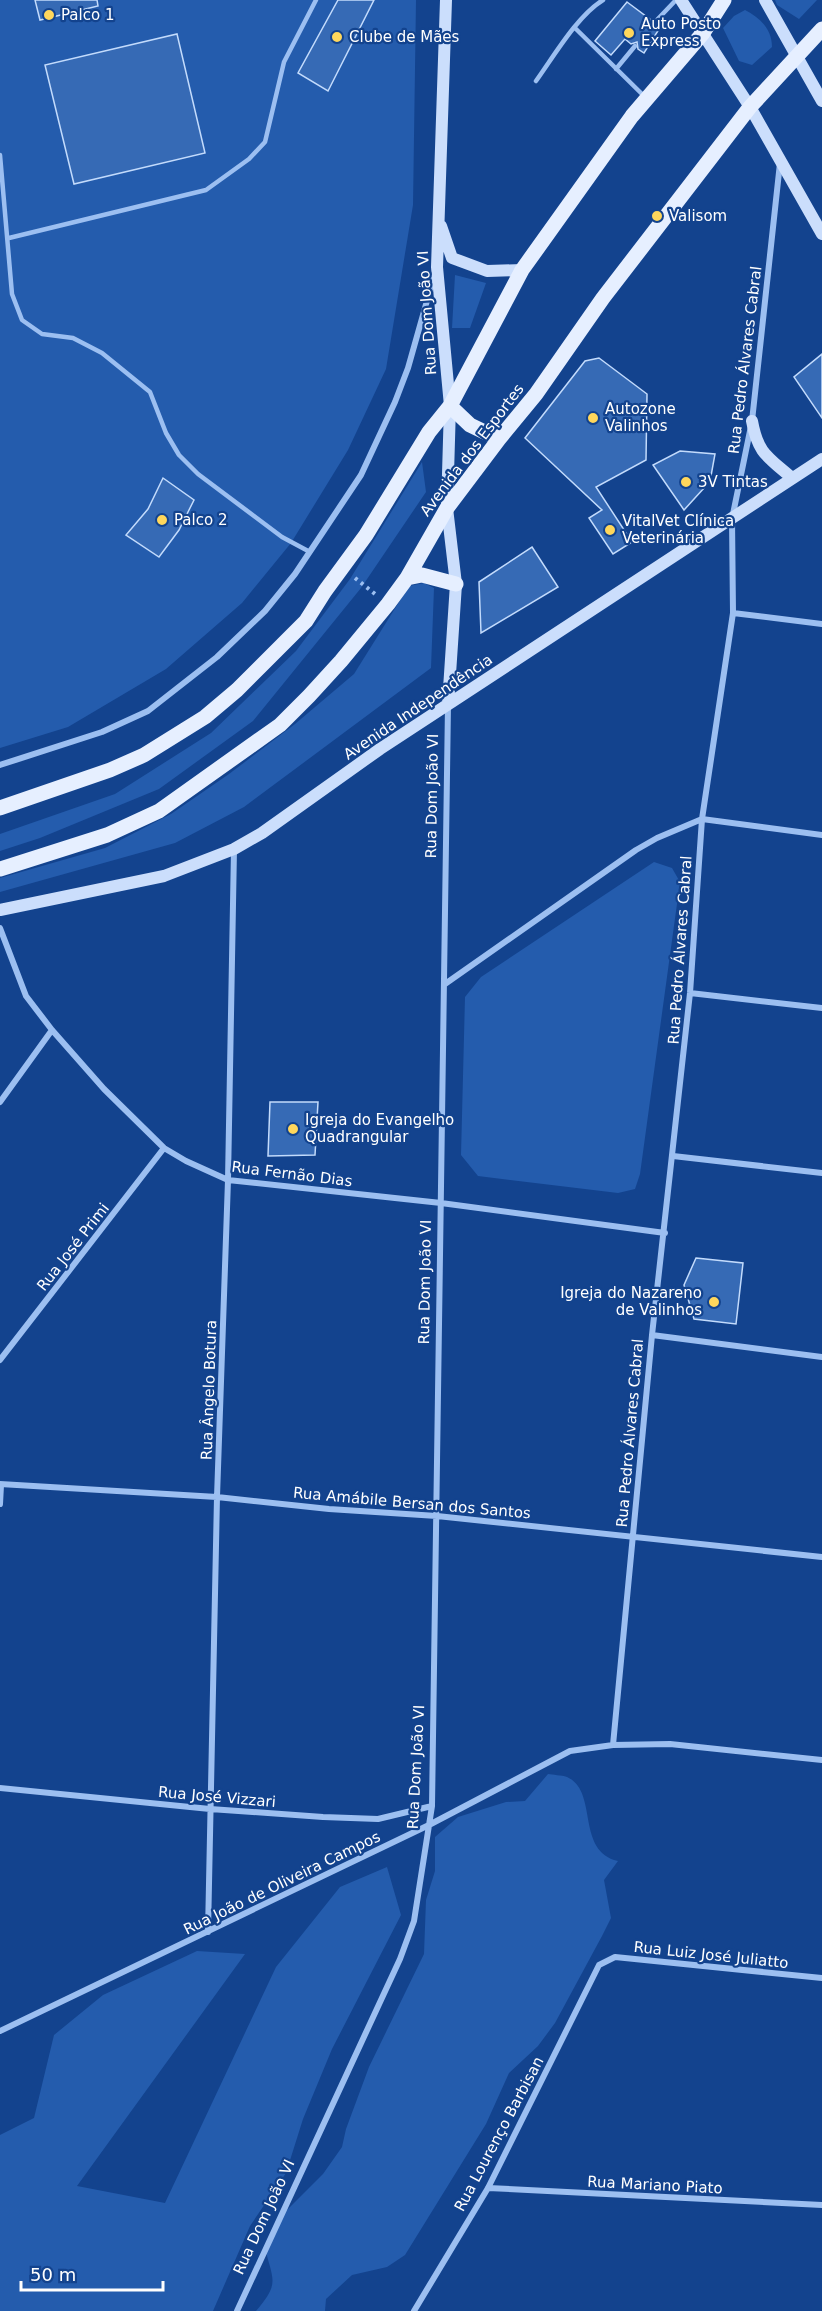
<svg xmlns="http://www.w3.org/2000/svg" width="822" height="2311" viewBox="0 0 822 2311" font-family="'DejaVu Sans',sans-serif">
	<rect width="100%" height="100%" fill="#13438e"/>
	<path fill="#245cad" d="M 0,0 L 416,0 L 413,205 L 386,369 L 348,450 L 291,543 L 242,603 L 166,669 L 68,727 L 0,748 Z
		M 775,0 L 817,0 L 799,19 L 777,5 Z
		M 745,10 C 760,18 772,29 772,47 L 752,65 L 739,61 L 723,28 L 734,16 Z
		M 455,275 L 486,283 L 470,328 L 452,328 Z
		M 422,462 L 426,492 L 361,588 L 253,721 L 159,789 L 40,838 L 0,851 L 0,834 L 115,794 L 211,733 L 296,651 L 350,579 Z
		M 424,583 L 434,588 L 431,668 L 244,807 L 175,843 L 0,892 L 0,878 L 105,848 L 171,814 L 229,774 L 295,724 L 354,674 L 409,586 Z
		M 654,862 L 672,868 L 680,882 L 640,1174 L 635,1189 L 618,1193 L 478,1176 L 461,1155 L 465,997 L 481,977 Z
		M 548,1774 C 553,1775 561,1775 567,1777 C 599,1791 575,1851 618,1861 L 604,1880 L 611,1918 L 602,1936 L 555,2023 L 538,2046 L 509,2073 L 486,2124 L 405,2255 L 387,2267 L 352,2275 L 326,2299 L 325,2311 L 256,2311 C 280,2283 273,2281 265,2248 L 286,2211 L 323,2174 L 342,2147 L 346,2129 L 369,2067 L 424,1954 L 426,1900 L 435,1871 L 435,1837 L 458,1817 L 506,1802 L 525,1801 Z
		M 387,1867 L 401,1915 L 332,2049 L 303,2119 L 286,2173 L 250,2226 L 213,2311 L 0,2311 L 0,2135 L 34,2118 L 54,2035 L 103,1995 L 197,1951 L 245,1954 L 77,2186 L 165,2203 L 276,1967 L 340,1887 Z"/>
	<path fill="#366ab5" stroke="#c3dbfc" stroke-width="1.5" d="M 35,0 L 97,0 L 98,6 L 40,20 Z
		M 338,0 L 374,0 L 328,91 L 298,73 Z
		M 627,2 L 651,20 L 652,26 L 661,26 L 644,53 L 638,49 L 637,42 L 631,44 L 625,39 L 611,55 L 595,41 Z
		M 177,34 L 205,153 L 74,184 L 45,65 Z
		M 822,354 L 822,418 L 794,377 Z
		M 599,358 L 647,394 L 646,460 L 596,487 L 632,542 L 613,554 L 589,518 L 602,510 L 525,438 L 585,361 Z
		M 680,451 L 715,454 L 711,476 L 704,488 L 684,510 L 653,465 Z
		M 163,478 L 194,500 L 179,530 L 159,557 L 126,535 L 148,509 Z
		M 532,547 L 558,587 L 481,633 L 479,582 Z
		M 270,1102 L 318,1102 L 315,1155 L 268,1156 Z
		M 696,1258 L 743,1263 L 736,1324 L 694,1319 L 684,1285 Z"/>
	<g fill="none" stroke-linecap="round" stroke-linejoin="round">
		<path stroke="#9cbff1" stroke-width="4" stroke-dasharray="3 4.5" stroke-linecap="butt" d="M 355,578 L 375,594"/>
		<path stroke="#9cbff1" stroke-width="4.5" d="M 655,22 L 676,0
			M 575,28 L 644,96
			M 616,69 L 635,46
			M 536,81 C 554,56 577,16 603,0
			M 0,155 L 12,294 L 22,320 L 42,334 L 73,338 L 102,353 L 150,392 L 166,433 L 179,455 L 198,474 L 282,537 L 310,552
			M 9,238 L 206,190 L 249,159 L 265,142 L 284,62 L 316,0"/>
		<path stroke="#9cbff1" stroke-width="6" d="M 733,613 L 822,624
			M 0,765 L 102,732 L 148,711 L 217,657 L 265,611 L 295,574 L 361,475 L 395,402 L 408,368 L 434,276
			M 0,928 L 26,996 L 52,1030 L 104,1089 L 164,1148 L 186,1161 L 228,1180 L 441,1203 L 665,1233
			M 445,984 L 636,850 L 657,838 L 702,819 L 822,835
			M 690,993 L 822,1008
			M 0,1102 L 52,1030
			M 673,1156 L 822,1173
			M 652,1335 L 822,1357
			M 0,1360 L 164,1148
			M 0,1484 L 217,1497 L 329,1509 L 437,1516 L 822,1557
			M 0,1504 L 1,1485
			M 613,1745 L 652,1335 L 690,993 L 702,819 L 733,613 L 732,519 L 752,421 L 780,163
			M 0,1788 L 210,1809 L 323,1817 L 378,1819 L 432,1806
			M 208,1932 L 217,1497 L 228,1180 L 234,849
			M 0,2031 L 429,1825 L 570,1751 L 613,1745 L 670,1744 L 822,1760
			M 488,2188 L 822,2205
			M 237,2311 L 400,1959 L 414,1921 L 432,1806 L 448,705
			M 414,2311 L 488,2188 L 599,1965 L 615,1957 L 822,1978"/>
		<path stroke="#cbdefc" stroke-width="12" d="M 446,0 L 437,267 L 450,406 L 447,508 L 456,584 L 448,704
			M 681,0 L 750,107 L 822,234
			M 765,0 L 822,101
			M 441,226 L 452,258 L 487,271 L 522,270
			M 752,421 C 758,454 768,457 792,478
			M 0,910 L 164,876 L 234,849 L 262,833 L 380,749 L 822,459"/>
		<path stroke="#e6efff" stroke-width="15" d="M 450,406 L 470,425 L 499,439
			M 407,578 L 422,575 L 456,584
			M 0,808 L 110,770 L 144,755 L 205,717 L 237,690 L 306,621 L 325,591 L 366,535 L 429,432 L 450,406 L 522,270 L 632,116 L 703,33 L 724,0
			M 0,869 L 107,835 L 159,811 L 280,725 L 309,696 L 341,661 L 388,604 L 407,578 L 447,508 L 499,439 L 536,394 L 603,298 L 750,107 L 822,29"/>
	</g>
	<g fill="#ffd75c" stroke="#13438e" stroke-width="2">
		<circle cx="49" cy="15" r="6"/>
		<circle cx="629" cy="33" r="6"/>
		<circle cx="337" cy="37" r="6"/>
		<circle cx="657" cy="216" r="6"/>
		<circle cx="593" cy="418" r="6"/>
		<circle cx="686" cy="482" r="6"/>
		<circle cx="162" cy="520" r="6"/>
		<circle cx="610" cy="530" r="6"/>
		<circle cx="293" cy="1129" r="6"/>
		<circle cx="714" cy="1302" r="6"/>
	</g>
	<g text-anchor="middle" stroke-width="4.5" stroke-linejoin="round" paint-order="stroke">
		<g font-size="15" fill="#fff" stroke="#13438e" text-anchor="start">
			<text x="61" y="20">Palco 1</text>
			<text x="641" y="29">Auto Posto<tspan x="641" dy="17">Express</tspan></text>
			<text x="349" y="42">Clube de Mães</text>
			<text x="669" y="221">Valisom</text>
			<text x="605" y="414">Autozone<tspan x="605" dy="17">Valinhos</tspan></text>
			<text x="698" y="487">3V Tintas</text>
			<text x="174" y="525">Palco 2</text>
			<text x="622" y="526">VitalVet Clínica<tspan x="622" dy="17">Veterinária</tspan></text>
			<text x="305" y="1125">Igreja do Evangelho<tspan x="305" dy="17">Quadrangular</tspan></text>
			<text x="702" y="1298" text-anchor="end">Igreja do Nazareno<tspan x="702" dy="17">de Valinhos</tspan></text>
		</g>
		<g font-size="15" fill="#fff" stroke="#13438e">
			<text transform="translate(427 313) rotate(-94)" y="5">Rua Dom João VI</text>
			<text transform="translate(745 360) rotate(-83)" y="5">Rua Pedro Álvares Cabral</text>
			<text transform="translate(472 450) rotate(-53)" y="5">Avenida dos Esportes</text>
			<text transform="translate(418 707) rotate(-34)" y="5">Avenida Independência</text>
			<text transform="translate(432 796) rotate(-89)" y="5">Rua Dom João VI</text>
			<text transform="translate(680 950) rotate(-86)" y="5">Rua Pedro Álvares Cabral</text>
			<text transform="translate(292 1174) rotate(7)" y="5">Rua Fernão Dias</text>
			<text transform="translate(73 1247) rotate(-52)" y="5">Rua José Primi</text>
			<text transform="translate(425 1282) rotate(-89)" y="5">Rua Dom João VI</text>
			<text transform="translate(209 1390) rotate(-88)" y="5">Rua Ângelo Botura</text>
			<text transform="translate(630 1433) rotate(-85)" y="5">Rua Pedro Álvares Cabral</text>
			<text transform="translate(412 1503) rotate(5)" y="5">Rua Amábile Bersan dos Santos</text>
			<text transform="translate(416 1767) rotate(-87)" y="5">Rua Dom João VI</text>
			<text transform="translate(217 1797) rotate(5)" y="5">Rua José Vizzari</text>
			<text transform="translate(282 1883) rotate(-26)" y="5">Rua João de Oliveira Campos</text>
			<text transform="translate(711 1955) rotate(6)" y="5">Rua Luiz José Juliatto</text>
			<text transform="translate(499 2134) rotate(-62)" y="5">Rua Lourenço Barbisan</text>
			<text transform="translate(655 2185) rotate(3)" y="5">Rua Mariano Piato</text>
			<text transform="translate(264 2217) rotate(-65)" y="5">Rua Dom João VI</text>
		</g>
	</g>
	<path d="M21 2281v9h142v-9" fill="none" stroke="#ffffff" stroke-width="3"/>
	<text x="30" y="2281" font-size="18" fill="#ffffff" stroke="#13438e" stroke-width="4.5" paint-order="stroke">50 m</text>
</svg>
